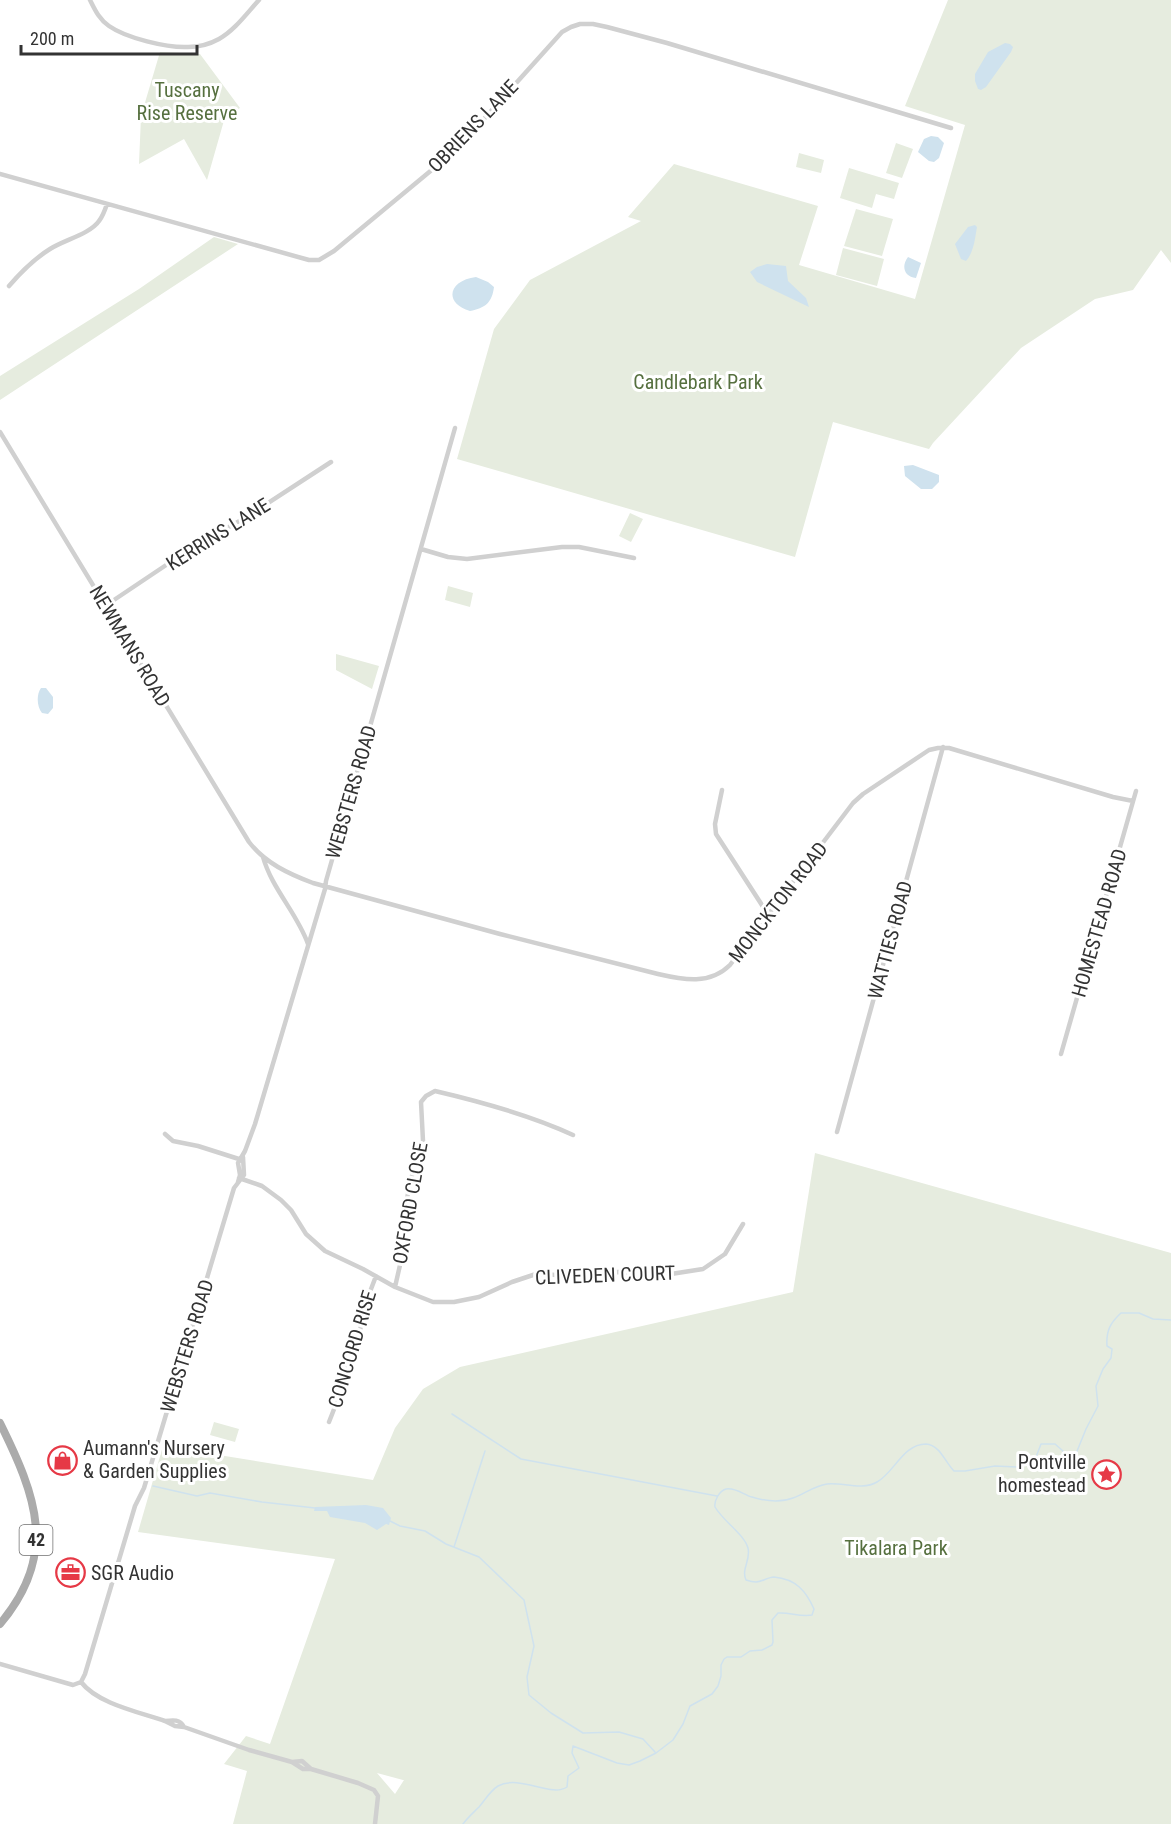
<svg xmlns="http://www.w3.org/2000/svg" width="1171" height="1824" viewBox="0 0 1171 1824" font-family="'Roboto Condensed',sans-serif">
	<rect width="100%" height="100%" fill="#fff"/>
	<path fill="#e6ecdf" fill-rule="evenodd" d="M 948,0 L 1171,0 L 1171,263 L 1161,250 L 1133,290 L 1095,299 L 1021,348 L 933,443 L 929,449 L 833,422 L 795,557 L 457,459 L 494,329 L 530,280 L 641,221 L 628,217 L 674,164 L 818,206 L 799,265 L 915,299 L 965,125 L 905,106 Z
		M 160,52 L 200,54 L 240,108 L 225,117 L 207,180 L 184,139 L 139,164 L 141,116 Z
		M 896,143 L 913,149 L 902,178 L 886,173 Z
		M 799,153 L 824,160 L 821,173 L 796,167 Z
		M 849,168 L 899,183 L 894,199 L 876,194 L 872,208 L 840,198 Z
		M 856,209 L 893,219 L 882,256 L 844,246 Z
		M 214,237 L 238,244 L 0,400 L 0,376 L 139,289 Z
		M 843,248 L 884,259 L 877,286 L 836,275 Z
		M 630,513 L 643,519 L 631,542 L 619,536 Z
		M 448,586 L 473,593 L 470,607 L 445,600 Z
		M 336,654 L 379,666 L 372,689 L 336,670 Z
		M 815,1153 L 1171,1253 L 1171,1824 L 233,1824 L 247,1771 L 224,1764 L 246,1736 L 270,1744 L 335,1559 L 138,1532 L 163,1446 L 373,1480 L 395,1428 L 423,1389 L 460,1367 L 793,1292 ZM 377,1773 L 403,1780 L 404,1780 L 395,1794 Z
		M 214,1422 L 239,1429 L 235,1442 L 210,1435 Z"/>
	<path fill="#cfe2ee" d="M 1005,43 L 1010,44 L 1013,47 L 1011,52 L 986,87 L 981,90 L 978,89 L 975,81 L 975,74 L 988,52 Z
		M 931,136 L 938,137 L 944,143 L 939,158 L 934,162 L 929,161 L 918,152 L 924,139 Z
		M 975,225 L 977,227 C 975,238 974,252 966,261 L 961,259 L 955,244 L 968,227 Z
		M 908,257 L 921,263 L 916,278 C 904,277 901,266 908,257 Z
		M 767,264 L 786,266 L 788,281 L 806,298 L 809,307 L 757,282 L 750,272 L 757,267 Z
		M 476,277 L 488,282 L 494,287 C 492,303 485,308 470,311 C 442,302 450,280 476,277 Z
		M 913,465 L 939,475 L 939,482 L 932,489 L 921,489 L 905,476 L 904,466 Z
		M 41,688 L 46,688 L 53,697 L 53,708 L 48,714 L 42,713 C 37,707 36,695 41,688 Z
		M 366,1505 L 383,1508 L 391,1518 L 389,1525 L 386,1524 L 377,1530 L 365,1523 L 330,1517 L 327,1511 L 314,1511 L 315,1507 Z"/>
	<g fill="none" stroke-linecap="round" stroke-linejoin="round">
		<path stroke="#cfe2ee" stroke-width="1.5" d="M 452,1414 L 521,1459 L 717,1496
			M 153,1486 L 197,1496 L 210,1493 L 262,1502 L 315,1508
			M 390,1521 L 400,1526 L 425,1531 L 446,1544 L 479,1557 L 524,1600 L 534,1646 L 527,1677 L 529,1695 L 551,1713 L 583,1733 L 619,1732 L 643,1739 L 655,1752
			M 454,1547 L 485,1451
			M 463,1824 C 468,1817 473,1813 479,1807 C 485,1800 490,1791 498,1786 C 520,1774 551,1798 567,1787 L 568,1776 L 579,1768 L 572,1753 L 573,1746 L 617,1763 L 629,1765 L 640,1761 L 656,1753 L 673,1740 L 683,1724 L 690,1706 L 712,1694 L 718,1686 L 721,1676 L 721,1665 L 724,1659 L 727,1657 L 741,1657 L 750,1651 L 762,1650 L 772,1645 L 773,1642 L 772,1620 L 778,1613 C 790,1612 799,1617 812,1615 L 814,1609 C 806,1591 796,1579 774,1577 C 768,1577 762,1582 756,1582 C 752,1582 749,1581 746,1580 C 741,1569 751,1560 748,1548 C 744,1534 723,1521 715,1507 C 714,1501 719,1491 726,1489 C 735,1487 744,1495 752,1497 C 765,1501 780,1503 793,1498 C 804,1494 814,1486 827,1484 C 842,1482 862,1491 877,1482 C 894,1473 903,1444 926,1444 C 940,1445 945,1462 954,1471 L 965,1471 L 995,1466 L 1017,1467 L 1036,1457 L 1041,1444 L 1055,1444 L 1063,1451 L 1063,1462 L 1068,1460 L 1073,1461 L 1086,1429 L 1098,1406 L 1096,1386 L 1103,1369 L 1111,1358 L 1112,1349 L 1107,1346 C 1106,1331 1110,1323 1121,1313 L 1139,1313 L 1153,1319 L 1171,1320"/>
		<path stroke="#d0d0d0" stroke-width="4.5" d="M 90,0 C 95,10 99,19 109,26 C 126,38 167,48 188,47 C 199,47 210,44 219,39 C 235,30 247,13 259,0
			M 0,174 L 309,260 L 319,260 L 334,251 L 457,149 L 562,32 L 571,27 L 580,24 L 593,24 L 607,27 L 667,43 L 951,128
			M 9,286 C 21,272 34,259 50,249 C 64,240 90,234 99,221 C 103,216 105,210 107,204
			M 0,432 L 249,842 C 265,863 289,874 313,883 L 500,934 L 658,974 C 684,980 710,985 730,965 L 853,803 L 863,794 L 929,750 L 938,748 L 949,748 L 1113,797 L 1133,801
			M 421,549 L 448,557 L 467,559 L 562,547 L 579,547 L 634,558
			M 105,606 L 196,545 L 245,518 L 331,462
			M 722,790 L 715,824 L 716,834 L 769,916
			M 263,857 C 272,889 297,913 308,944
			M 1061,1054 L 1136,791
			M 837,1132 L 943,747
			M 165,1134 L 173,1141 L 198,1146 L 242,1160
			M 239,1178 L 262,1186 L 281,1200 L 291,1210 L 306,1234 L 325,1251 L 363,1269 L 395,1287 L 433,1302 L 454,1302 L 479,1297 L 512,1282 L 536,1274 L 579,1276 L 617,1272 L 671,1274 L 703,1269 L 725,1254 L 743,1224
			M 238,1182 L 240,1175 L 238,1163 L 245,1151 L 255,1124 L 325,889 L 326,881 L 455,428
			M 395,1287 L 403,1252 L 406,1227 L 406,1205 L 410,1182 L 423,1141 L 421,1102 L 426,1096 L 435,1091 C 482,1102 530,1115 573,1135
			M 329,1422 L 338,1399 L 349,1356 L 360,1330 L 368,1297 L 376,1276
			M 0,1664 L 73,1685 L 81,1682
			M 81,1682 L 85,1674 L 135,1506 L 144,1488 L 234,1188 L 244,1175 L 243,1157
			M 81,1682 C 98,1704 139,1712 165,1721 L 175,1726 L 184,1727 L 249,1750 L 292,1762 L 303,1769 L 311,1769 L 358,1783 L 374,1790 L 378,1796 L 375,1824
			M 165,1721 C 173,1720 180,1719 184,1727
			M 292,1762 L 302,1761 L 311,1769"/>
		<path stroke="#ababab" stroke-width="8" d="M 0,1423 C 36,1496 59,1554 0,1624"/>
	</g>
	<defs>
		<symbol id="shop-ring" viewBox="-11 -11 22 22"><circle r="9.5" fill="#fff" stroke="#e63946" stroke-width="1.5"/><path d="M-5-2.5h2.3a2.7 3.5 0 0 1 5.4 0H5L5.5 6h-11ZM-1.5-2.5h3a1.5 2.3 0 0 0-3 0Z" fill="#e63946"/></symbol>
		<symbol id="sight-ring" viewBox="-11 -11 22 22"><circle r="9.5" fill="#fff" stroke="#e63946" stroke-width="1.5"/><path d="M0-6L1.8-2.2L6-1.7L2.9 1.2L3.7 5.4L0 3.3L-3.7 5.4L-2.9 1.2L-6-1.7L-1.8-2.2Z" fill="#e63946"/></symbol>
		<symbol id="office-ring" viewBox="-11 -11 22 22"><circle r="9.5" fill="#fff" stroke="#e63946" stroke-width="1.5"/><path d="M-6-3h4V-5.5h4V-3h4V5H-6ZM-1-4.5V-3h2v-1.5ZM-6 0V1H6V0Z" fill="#e63946"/></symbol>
	</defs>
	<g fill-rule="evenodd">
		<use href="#shop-ring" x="46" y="1444" width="33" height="33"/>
		<use href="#sight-ring" x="1090" y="1458" width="33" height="33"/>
		<use href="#office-ring" x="54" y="1556" width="33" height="33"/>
	</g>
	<g text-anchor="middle" stroke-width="6" stroke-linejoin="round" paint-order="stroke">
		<rect fill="#fff" stroke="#707070" stroke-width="1.5" x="19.5" y="1525" width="33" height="30" rx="4.5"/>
		<g font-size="18" font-weight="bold" fill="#333">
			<text x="36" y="1546">42</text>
		</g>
		<g font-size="20" fill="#56703f" stroke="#fff">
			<text x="187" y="97">Tuscany<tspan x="187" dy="23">Rise Reserve</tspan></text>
			<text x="698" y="389">Candlebark Park</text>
			<text x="896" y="1555">Tikalara Park</text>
		</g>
		<g font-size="20" fill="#333" stroke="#fff">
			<text transform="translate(473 126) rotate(-46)" y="7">OBRIENS LANE</text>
			<text transform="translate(218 534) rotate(-32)" y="7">KERRINS LANE</text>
			<text transform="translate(130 646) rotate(59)" y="7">NEWMANS ROAD</text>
			<text transform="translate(351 792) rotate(-74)" y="7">WEBSTERS ROAD</text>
			<text transform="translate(778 902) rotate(-52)" y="7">MONCKTON ROAD</text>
			<text transform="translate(1099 923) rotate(-74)" y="7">HOMESTEAD ROAD</text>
			<text transform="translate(890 940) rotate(-75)" y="7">WATTIES ROAD</text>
			<text transform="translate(410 1203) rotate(-80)" y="7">OXFORD CLOSE</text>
			<text transform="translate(605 1275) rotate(-2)" y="7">CLIVEDEN COURT</text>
			<text transform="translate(187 1346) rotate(-73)" y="7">WEBSTERS ROAD</text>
			<text transform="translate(352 1349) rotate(-73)" y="7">CONCORD RISE</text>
		</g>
		<g font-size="20" fill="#333" stroke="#fff" text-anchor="start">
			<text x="83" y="1455">Aumann's Nursery<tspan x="83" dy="23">&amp; Garden Supplies</tspan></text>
			<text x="1086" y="1469" text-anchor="end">Pontville<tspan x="1086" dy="23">homestead</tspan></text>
			<text x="91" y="1580">SGR Audio</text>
		</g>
	</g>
	<path d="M21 45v9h176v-9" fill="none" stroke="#333333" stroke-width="3"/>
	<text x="30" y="45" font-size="18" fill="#333333" stroke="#ffffff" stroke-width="4.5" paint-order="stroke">200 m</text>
</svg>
